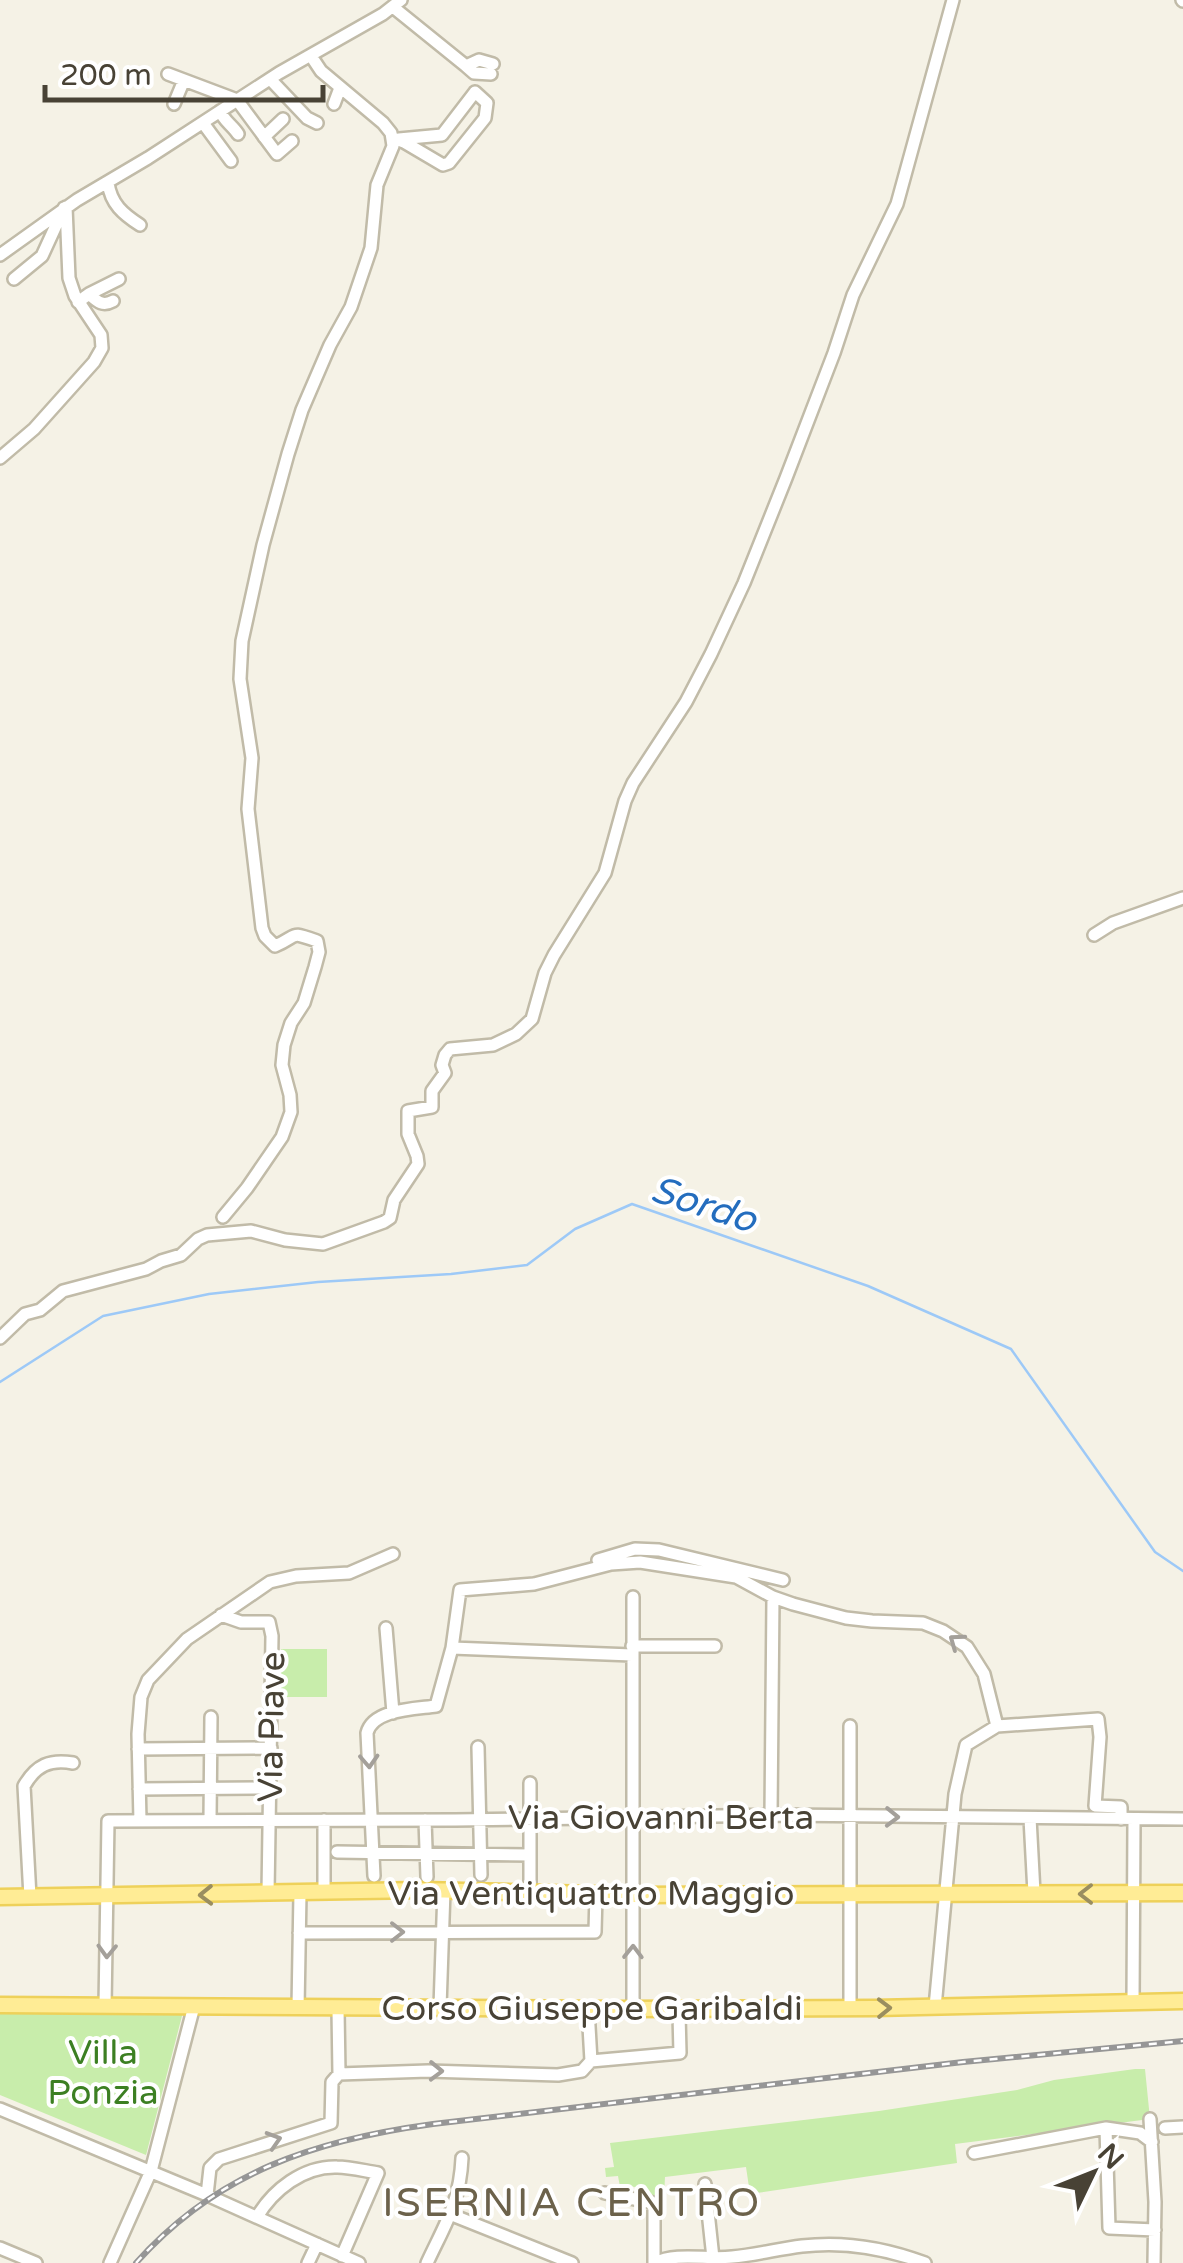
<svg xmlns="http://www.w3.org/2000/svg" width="1183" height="2263" viewBox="0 0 1183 2263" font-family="'Varela Round',sans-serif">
	<rect width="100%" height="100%" fill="#f5f2e6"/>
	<path fill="#c8edab" d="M 281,1649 L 327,1649 L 327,1697 L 281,1697 Z
		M 183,2012 L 146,2155 L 0,2095 L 0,2013 Z
		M 1135,2069 L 1145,2069 L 1150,2119 L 955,2144 L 957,2163 L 750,2194 L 746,2167 L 665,2177 L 664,2197 L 649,2199 L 648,2189 L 628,2186 L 620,2187 L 618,2176 L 606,2177 L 605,2168 L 614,2167 L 610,2143 L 879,2111 L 1017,2090 L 1054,2080 Z"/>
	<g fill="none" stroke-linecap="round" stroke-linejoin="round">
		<path stroke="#9dc9f7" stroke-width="2.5" d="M 0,1382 L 103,1316 L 209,1294 L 318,1282 L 451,1274 L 527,1265 L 575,1229 L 632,1204 L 868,1286 L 1011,1349 L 1155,1552 L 1183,1571"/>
		<defs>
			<path id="minor" d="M 1182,0 L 1183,1
				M 393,7 L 466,66 L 479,60 L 493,64
				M 466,66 L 474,73 L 491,74
				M 168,74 L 237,100 L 277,154 L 292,141
				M 270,79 L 307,118 L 317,123
				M 174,104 L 184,80
				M 334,104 L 340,88
				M 220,111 C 224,121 232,125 238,134
				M 203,123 L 231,161
				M 264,137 L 283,119
				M 393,138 L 404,142 L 443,165 L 449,163 L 485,118 L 487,103 L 475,92 L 442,135 L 399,139
				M 108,183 C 111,204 123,214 140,225
				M 0,255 L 77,200 L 148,158 L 279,73 L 383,14 L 401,0
				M 14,279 L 42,256 L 64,208
				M 89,294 L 119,279
				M 78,302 L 89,294 C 97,301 102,307 113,301
				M 0,458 L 34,429 L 94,362 L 102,348 L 101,335 L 75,296 L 69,278 L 66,207
				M 1094,935 L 1113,923 L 1183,898
				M 223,1217 L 247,1188 L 282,1137 L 291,1112 L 290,1095 L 282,1065 L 284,1045 L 291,1023 L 304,1003 L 315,967 L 319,952 L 317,941 C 288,931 300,935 275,946 L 265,936 L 262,928 L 248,809 L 252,758 L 240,679 L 242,641 L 263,545 L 288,454 L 302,410 L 330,345 L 351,307 L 371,248 L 377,185 L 393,146 L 391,133 L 383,123 L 321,71 L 311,56
				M 0,1338 L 25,1314 L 40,1310 L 63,1291 L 146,1269 L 161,1261 L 181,1255 L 198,1239 L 207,1235 L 251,1231 L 285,1240 L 323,1244 L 384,1222 L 390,1218 L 394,1200 L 418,1164 L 417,1156 L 408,1134 L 408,1111 L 432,1107 L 432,1091 L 445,1073 L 442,1065 L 445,1055 L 450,1049 L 493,1045 L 516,1034 L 532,1019 L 545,973 L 554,955 L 605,873 L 625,801 L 633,783 L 686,702 L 711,654 L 744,583 L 786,478 L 834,353 L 853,295 L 897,204 L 953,0
				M 598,1560 L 635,1549 L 659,1550 L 783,1580
				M 633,1597 L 633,2009
				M 221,1615 L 241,1622 L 269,1622 L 272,1636 L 268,1893
				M 386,1628 L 393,1713
				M 632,1646 L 715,1646
				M 452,1648 L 632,1655
				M 478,1747 L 481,1875
				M 138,1749 L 271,1748
				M 530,1783 L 530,1893
				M 139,1789 L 270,1788
				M 771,1815 L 773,1597
				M 1030,1818 L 1034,1893
				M 210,1820 L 211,1717
				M 425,1820 L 427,1877
				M 140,1821 L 138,1734 L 141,1697 L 148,1680 L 187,1639 L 270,1582 L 296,1576 L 349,1573 L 393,1554
				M 337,1852 L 530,1855
				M 374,1876 L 367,1733 C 373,1709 415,1709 436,1706 L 452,1648 L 460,1590 L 534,1584 L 611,1564 L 640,1562 L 736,1577 L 773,1597 L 793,1604 L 846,1618 L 872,1621 L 923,1623 L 943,1631 L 967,1647 L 984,1674 L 997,1726
				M 324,1892 L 324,1820
				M 30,1897 L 24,1786 C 36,1765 50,1759 73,1763
				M 299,1933 L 595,1932 L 596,1894
				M 1133,2001 L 1134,1820
				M 105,2006 L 108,1821 L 455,1820 L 779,1815 L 1183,1819
				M 440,2007 L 444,1890
				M 935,2007 L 955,1794 L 966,1745 L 997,1726 L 1098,1719 L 1100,1737 L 1095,1806 L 1121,1807 L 1121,1819
				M 298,2008 L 300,1893
				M 850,2008 L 850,1726
				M 338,2009 L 339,2074
				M 588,2009 L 591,2061 L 680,2053 L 679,2014 L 681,2008
				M 339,2074 L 428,2071 L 558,2075 L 582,2071 L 591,2061
				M 0,2109 L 207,2195 L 359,2263
				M 1150,2119 L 1155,2202 L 1154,2263
				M 1106,2128 L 1109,2228 L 1155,2230
				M 1165,2128 L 1183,2127
				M 974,2153 L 1106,2128 L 1140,2133 L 1152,2142
				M 705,2184 L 713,2258
				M 605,2193 L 654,2203 L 654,2263 C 678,2252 706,2260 732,2257 C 755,2255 778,2249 802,2246 C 844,2241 885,2248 925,2263
				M 207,2195 L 210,2168 L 219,2159 L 331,2123 L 332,2082 L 339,2074
				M 452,2215 L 572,2263
				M 257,2217 C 273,2190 303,2166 337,2167 C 350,2167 365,2171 378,2173 L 342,2256
				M 0,2248 L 36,2263
				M 110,2263 L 151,2171 L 194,2006
				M 308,2263 L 317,2244
				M 427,2263 C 445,2224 460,2203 462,2158"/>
			<path id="major" d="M 0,1897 L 421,1890 L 634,1895 L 1183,1893
				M 0,2005 L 620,2009 L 876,2008 L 1183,2001"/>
		</defs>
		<use href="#minor" stroke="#c1bba8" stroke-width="16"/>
		<use href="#major" stroke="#eed15a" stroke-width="19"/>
		<use href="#minor" stroke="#fff" stroke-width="11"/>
		<use href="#major" stroke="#ffec95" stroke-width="14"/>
		<defs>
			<path id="rail" d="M 136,2263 C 217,2172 315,2140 433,2124 L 963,2062 L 1183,2041"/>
		</defs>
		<use href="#rail" stroke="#969696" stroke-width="6"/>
		<use href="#rail" stroke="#fff" stroke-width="2.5" stroke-dasharray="8" stroke-linecap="butt"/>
	</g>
	<defs><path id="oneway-chevron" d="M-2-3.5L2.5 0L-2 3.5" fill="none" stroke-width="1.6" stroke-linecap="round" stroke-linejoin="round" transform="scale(2.5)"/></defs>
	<g stroke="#a4a09a">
		<use href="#oneway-chevron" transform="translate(956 1641) rotate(-144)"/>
		<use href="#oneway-chevron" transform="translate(369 1761) rotate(87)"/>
		<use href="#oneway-chevron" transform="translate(892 1817) rotate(1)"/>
		<use href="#oneway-chevron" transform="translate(397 1932)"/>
		<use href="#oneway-chevron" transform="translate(107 1951) rotate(92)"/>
		<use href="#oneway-chevron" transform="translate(633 1952) rotate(-89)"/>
		<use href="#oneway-chevron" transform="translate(436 2071) rotate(1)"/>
		<use href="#oneway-chevron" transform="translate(274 2140) rotate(-17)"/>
	</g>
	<g stroke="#9a8e60">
		<use href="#oneway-chevron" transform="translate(1086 1894) rotate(180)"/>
		<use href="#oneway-chevron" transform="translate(206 1895) rotate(179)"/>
		<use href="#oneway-chevron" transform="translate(884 2008) rotate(-1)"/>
	</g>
	<g text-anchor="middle" stroke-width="8" stroke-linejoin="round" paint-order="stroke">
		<g font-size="35" fill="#484235" stroke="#fff">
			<text transform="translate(271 1727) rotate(-89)" y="12">Via Piave</text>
			<text x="661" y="1829">Via Giovanni Berta</text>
			<text x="591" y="1905">Via Ventiquattro Maggio</text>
			<text x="592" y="2020">Corso Giuseppe Garibaldi</text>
		</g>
		<g font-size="35" fill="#3c7f22" stroke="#fff">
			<text x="103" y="2064">Villa<tspan x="103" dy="40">Ponzia</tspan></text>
		</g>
		<g font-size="38" font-style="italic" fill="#246dbe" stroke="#fff">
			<text transform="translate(704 1204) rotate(18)" y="13">Sordo</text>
		</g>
		<g font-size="40" letter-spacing="2.5" fill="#6c624b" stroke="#fff">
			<text x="572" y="2216">ISERNIA CENTRO</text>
		</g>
	</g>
	<g transform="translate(1093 2173) rotate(47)" stroke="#ffffff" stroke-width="8" paint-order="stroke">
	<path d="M0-8L18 38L0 25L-18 38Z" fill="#484235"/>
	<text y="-15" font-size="28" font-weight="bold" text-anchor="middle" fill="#484235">N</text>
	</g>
	<path d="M45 85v15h278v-15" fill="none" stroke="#484235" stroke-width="5"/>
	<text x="60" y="85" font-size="30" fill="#484235" stroke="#ffffff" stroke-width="8" paint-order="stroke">200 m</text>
</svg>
